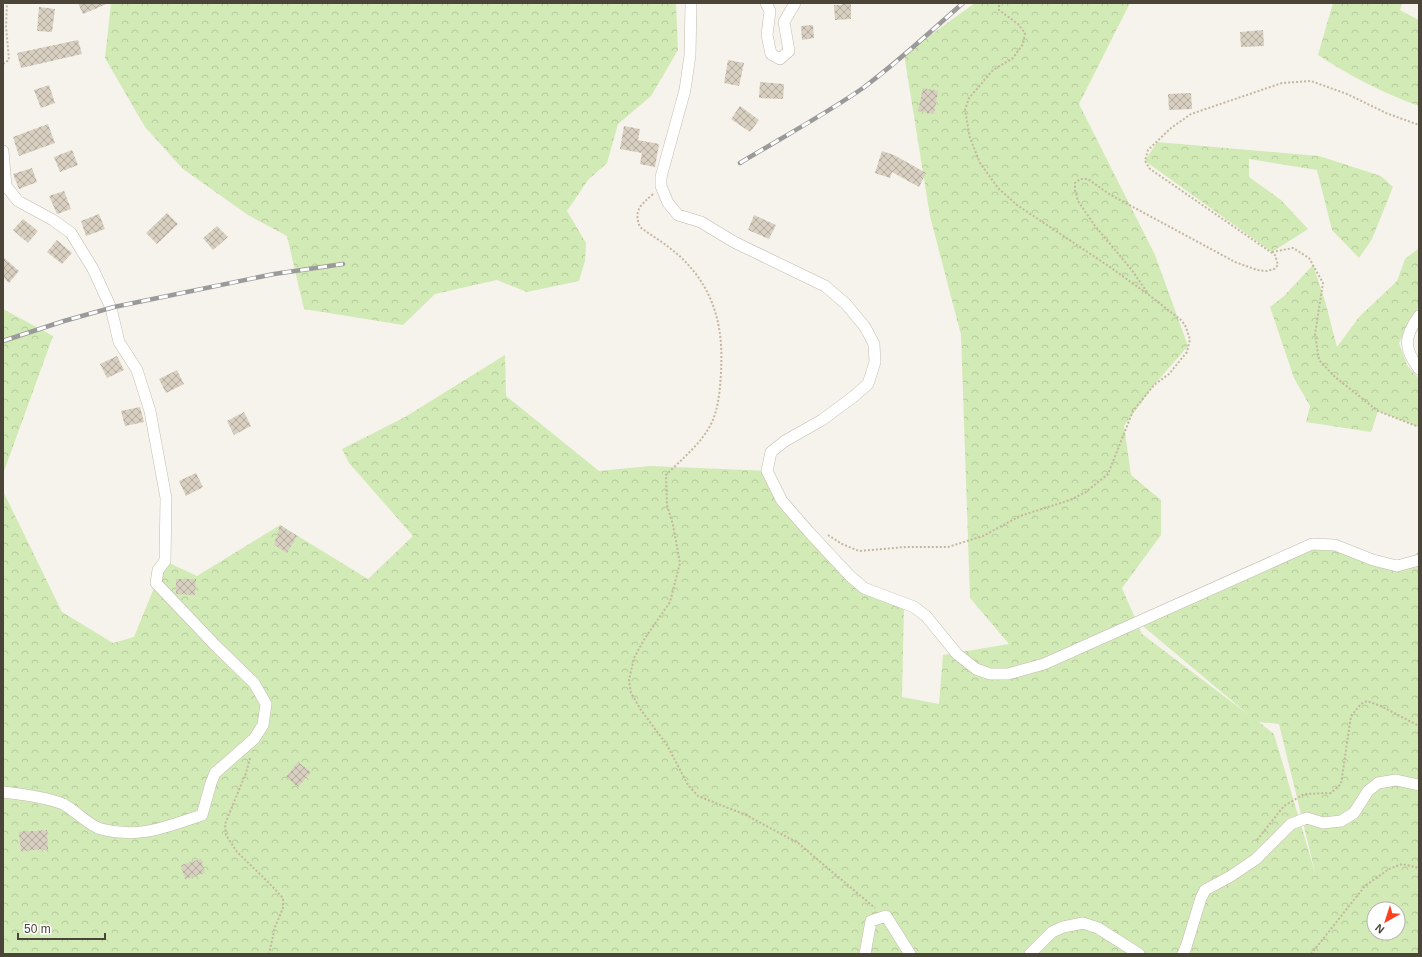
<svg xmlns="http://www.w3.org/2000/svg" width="1422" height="957" viewBox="0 0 1422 957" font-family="Arial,sans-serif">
	<defs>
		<pattern id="forest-crowns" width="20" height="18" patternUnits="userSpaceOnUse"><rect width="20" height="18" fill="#d2eab5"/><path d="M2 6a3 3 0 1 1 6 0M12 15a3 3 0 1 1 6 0" fill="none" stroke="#b6ca9c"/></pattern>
		<pattern id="building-cross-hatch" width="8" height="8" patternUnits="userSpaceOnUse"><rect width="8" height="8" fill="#d8cfc1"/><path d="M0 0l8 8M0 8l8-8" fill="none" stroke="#b1aa9e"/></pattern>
	</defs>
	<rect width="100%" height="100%" fill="#f6f3ec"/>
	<path fill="url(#forest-crowns)" fill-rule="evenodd" d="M 111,3 L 676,3 L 678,50 L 651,96 L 618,124 L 607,163 L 588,180 L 567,211 L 586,243 L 585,261 L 579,281 L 527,292 L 497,280 L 435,294 L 403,325 L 304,309 L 287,236 L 248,215 L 183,169 L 145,127 L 105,58 Z
		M 975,3 L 1130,3 L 1079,104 L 1155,255 L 1188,346 L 1154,385 L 1124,426 L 1131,475 L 1161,500 L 1161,535 L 1122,588 L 1142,634 L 1249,715 L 1138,622 L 1312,544 L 1397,566 L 1419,552 L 1419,954 L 3,954 L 3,491 L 62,612 L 113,643 L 134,637 L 165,561 L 197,576 L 280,525 L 368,579 L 413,536 L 349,463 L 342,449 L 405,417 L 505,355 L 506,396 L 599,471 L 650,466 L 767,471 L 790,514 L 864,588 L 904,606 L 902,697 L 939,704 L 943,655 L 1009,644 L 970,598 L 961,335 L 930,216 L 904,54 ZM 1259,722 L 1279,724 L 1316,876 L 1274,734 ZM 1374,909 L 1398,909 L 1398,933 L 1374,933 Z
		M 1333,3 L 1402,3 L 1400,10 L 1419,20 L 1419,106 C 1383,93 1350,76 1318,55 Z
		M 1157,142 L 1319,156 L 1381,176 L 1393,187 L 1372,239 L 1359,258 L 1332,230 L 1317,170 L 1249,159 L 1249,177 L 1281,200 L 1308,229 L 1272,252 L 1145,161 Z
		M 1419,248 L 1419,306 L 1399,343 L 1407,365 L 1419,379 L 1419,427 L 1378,411 L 1371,432 L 1306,422 L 1310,406 L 1294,378 L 1270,307 L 1284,296 L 1313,265 L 1325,301 L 1337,347 L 1359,317 L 1397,281 L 1405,259 Z
		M 3,309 L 53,336 L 3,474 Z"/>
	<path fill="url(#building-cross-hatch)" d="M 78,3 L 109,3 L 83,14 Z
		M 842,3 L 851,3 L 851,19 L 835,20 L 834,5 L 842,5 Z
		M 39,7 L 55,9 L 52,32 L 37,31 Z
		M 813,25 L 814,38 L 802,40 L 801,26 Z
		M 1263,30 L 1264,46 L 1241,47 L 1240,32 Z
		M 78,40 L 82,54 L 21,68 L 17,53 Z
		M 728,60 L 744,63 L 739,86 L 724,83 Z
		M 760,82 L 784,84 L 783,99 L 759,98 Z
		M 49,85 L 55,103 L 41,108 L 34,90 Z
		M 923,88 L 938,91 L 934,114 L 918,111 Z
		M 1191,93 L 1192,109 L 1169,110 L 1168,94 Z
		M 740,106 L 759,120 L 750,132 L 731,119 Z
		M 48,124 L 55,143 L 19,156 L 13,137 Z
		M 624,126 L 640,129 L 638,140 L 659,144 L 655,167 L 640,164 L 642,153 L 620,149 Z
		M 72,150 L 78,165 L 60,172 L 54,157 Z
		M 882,151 L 894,155 L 926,173 L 919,187 L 892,172 L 890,178 L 875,173 Z
		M 32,168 L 37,182 L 19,189 L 13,174 Z
		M 64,191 L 71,209 L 57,214 L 49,196 Z
		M 167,213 L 178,224 L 157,244 L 146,233 Z
		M 99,214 L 105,229 L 86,236 L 81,221 Z
		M 754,215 L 776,225 L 769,239 L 748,230 Z
		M 23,219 L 38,231 L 28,243 L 13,230 Z
		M 217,226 L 228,237 L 213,250 L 203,238 Z
		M 57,240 L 72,253 L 62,264 L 47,252 Z
		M 3,257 L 19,271 L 9,283 L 3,277 Z
		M 117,356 L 124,370 L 107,378 L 100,364 Z
		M 177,370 L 184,384 L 166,393 L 159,379 Z
		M 140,407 L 144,422 L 125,426 L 121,411 Z
		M 244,412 L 251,426 L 234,435 L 227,421 Z
		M 196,473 L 203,487 L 186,496 L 179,481 Z
		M 280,525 L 297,536 L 287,553 L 274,545 Z
		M 176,579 L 196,579 L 195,595 L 176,594 Z
		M 298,762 L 311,772 L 298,787 L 286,777 Z
		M 47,830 L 48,849 L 21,851 L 19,832 Z
		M 201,859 L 205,873 L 185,879 L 181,865 Z"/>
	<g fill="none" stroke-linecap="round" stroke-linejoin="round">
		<defs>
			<path id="minor" d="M 691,3 L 690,55 L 685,90 L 661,177 L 661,186 L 668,203 L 678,215 L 701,222 L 734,242 L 825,286 L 846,304 L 865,327 L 874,344 L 875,362 L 868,384 L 853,397 L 822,420 L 785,441 L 771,452 L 767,471 L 782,501 L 809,532 L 850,576 L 864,588 L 914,607 L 926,616 L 957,654 L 976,669 L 990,674 L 1008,674 L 1044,664 L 1312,544 L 1335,545 L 1373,560 L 1397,566 L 1419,560
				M 766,3 L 770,11 L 767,35 L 771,54 L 780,59 L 789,51 L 784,22 L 795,3
				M 3,151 L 6,186 L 18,201 L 53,220 L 71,233 L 93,269 L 111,308 L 119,342 L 137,370 L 150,411 L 166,498 L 165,561 L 158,570 L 156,583 L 215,645 L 254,683 L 266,704 L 263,725 L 254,739 L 215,773 L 211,783 L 202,815 C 165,827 140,839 101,829 C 89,826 75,810 63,804 C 46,797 21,794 3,792
				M 1419,316 C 1404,337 1403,348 1419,369
				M 865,954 L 871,921 L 886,916 L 910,954
				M 1030,954 L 1052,932 L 1063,927 L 1083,923 L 1098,928 L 1139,954
				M 1183,954 L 1186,947 L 1201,898 L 1205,890 L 1231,876 L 1256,859 L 1291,824 L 1307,818 L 1323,823 L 1341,821 L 1354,813 L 1368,791 L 1378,783 L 1396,780 L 1419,785"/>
		</defs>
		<use href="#minor" stroke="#c2bbae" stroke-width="12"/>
		<path stroke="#c4b79f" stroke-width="2" stroke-dasharray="2 2" stroke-linecap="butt" d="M 3,64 L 9,60 L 6,26 L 7,3
			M 653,194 C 641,205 633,210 640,227 C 652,236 666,244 677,254 C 684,259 690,267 696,274 C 718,304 723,335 721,372 C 720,389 719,406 712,422 C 703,442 681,460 666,475 L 667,505 L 673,525 L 680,563 L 670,602 L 645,638 L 634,658 L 629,680 L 631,693 L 641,710 L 667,745 L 688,785 L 698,796 L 746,815 L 798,843 L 875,908
			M 1272,252 L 1293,248 L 1309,258 L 1323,283 L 1315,334 L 1319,360 L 1335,377 L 1378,411 L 1419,427
			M 1147,292 L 1131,269 L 1095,226 L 1078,201 L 1075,190 L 1075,183 L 1080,179 L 1088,179 L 1109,194 L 1235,262 L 1257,270 L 1267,271 L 1274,269 L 1278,265 L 1275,255 L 1150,169 L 1145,161 L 1148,150 L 1171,128 L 1191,114 L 1282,83 L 1311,81 L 1347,94 L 1386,113 L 1419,125
			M 828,535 L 842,544 L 859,551 L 906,547 L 948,547 L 983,536 L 1020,516 L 1070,500 L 1086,492 L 1108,474 L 1133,411 L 1154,385 L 1169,374 L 1187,352 L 1190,339 L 1185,325 L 1181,320 L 1149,295 L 1107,265 L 1017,205 L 998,188 L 980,163 L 970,138 L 965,110 L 969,98 L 993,70 L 1013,58 L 1023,44 L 1025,33 L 1018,24 L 999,10 L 999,3
			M 250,758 L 246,773 L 225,824 L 226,835 L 237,852 L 268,882 L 283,898 L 283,908 L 275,927 L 269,954
			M 1257,840 L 1284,806 L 1304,794 L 1331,793 L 1341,784 L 1351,716 L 1361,704 L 1367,701 L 1381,706 L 1419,726
			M 1311,954 L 1365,886 L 1389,869 L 1402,864 L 1419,868"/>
		<use href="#minor" stroke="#fff" stroke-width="11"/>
		<defs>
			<path id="rail" d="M 740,163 C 781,138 824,115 863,88 C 898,62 930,32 963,3
				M 3,341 L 64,321 L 114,307 L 274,274 L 343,264"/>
		</defs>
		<use href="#rail" stroke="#9a9a9a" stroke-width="4.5"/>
		<use href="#rail" stroke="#fff" stroke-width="3" stroke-dasharray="9" stroke-linecap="butt"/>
	</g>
	<rect width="1422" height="957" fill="none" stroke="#4b4439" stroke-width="8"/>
	<g transform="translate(1386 921) rotate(219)"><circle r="19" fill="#ffffff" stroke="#b7b4b0"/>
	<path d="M0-3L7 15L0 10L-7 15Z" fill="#fc3f1d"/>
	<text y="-6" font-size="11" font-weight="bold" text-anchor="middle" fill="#4b4439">N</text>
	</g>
	<path d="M18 933v6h87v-6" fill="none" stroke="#4b4439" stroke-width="2"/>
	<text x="24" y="933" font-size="12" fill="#4b4439" stroke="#ffffff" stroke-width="3" paint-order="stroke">50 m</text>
</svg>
